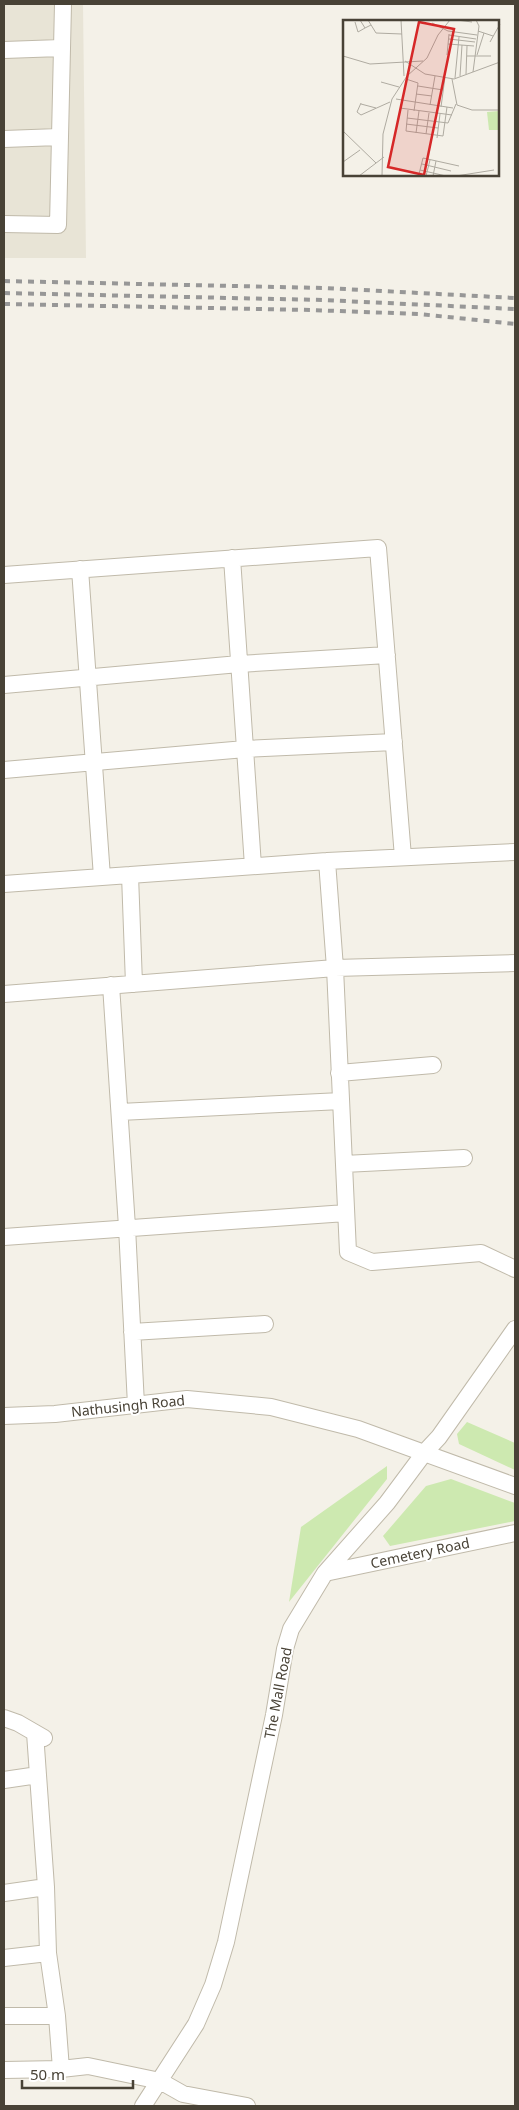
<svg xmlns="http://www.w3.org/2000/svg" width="519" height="2110" viewBox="0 0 519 2110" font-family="'Noto Sans',sans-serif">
	<rect width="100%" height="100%" fill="#f4f1e8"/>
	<path fill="#e8e4d6" d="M 4,4 L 83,4 L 86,258 L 4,258 Z"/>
	<path fill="#cde9b0" d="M 467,1422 L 515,1443 L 515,1470 L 459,1444 L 457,1434 Z
		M 387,1466 L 387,1479 L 289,1602 L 301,1527 Z
		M 451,1479 L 515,1503 L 515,1521 L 390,1546 L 383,1536 L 426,1486 Z"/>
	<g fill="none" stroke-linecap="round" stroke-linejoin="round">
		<defs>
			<path id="minor" d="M 4,50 L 61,48
				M 4,139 L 59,137
				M 4,224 L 58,225 L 63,4
				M 232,558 L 253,866
				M 80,569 L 102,877
				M 4,575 L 378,548 L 403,857
				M 4,685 L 239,664 L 387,655
				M 4,770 L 245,749 L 394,742
				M 327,861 L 335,968 L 348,1252 L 372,1262 L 481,1253 L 515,1269
				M 130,875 L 134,984
				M 4,884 L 327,861 L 515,852
				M 111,985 L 127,1227 L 136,1405
				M 4,994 L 335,968 L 515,963
				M 339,1073 L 433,1065
				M 120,1112 L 341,1101
				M 344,1164 L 464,1158
				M 4,1237 L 346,1213
				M 132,1332 L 265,1324
				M 4,1416 L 55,1414 L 187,1399 L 271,1407 L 358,1429 L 515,1486
				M 325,1573 L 515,1533
				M 4,1718 L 18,1723 L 44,1738
				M 35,1733 L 46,1887 L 48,1953 L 57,2016 L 61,2069
				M 4,1780 L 38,1775
				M 4,1893 L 46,1887
				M 4,1958 L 48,1953
				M 4,2016 L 57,2016
				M 4,2070 L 61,2069 L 88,2066 L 160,2081 L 183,2094 L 247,2106
				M 143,2106 L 196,2024 L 213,1985 L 226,1942 L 274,1715 L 285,1649 L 291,1629 L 325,1573 L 387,1503 L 425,1452 L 439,1437 L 515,1329"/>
		</defs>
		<use href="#minor" stroke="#c0baaa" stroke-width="18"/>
		<use href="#minor" stroke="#fff" stroke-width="16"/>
		<path stroke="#979797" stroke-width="4" stroke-dasharray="6 6" stroke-linecap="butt" d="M 4,281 L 325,288 L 515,298
			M 4,293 L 322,300 L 515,309
			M 4,304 L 311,310 L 419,314 L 515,324"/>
	</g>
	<g text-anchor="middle" stroke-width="4" stroke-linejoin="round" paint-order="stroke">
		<g font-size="14" fill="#484236" stroke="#fff">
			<text transform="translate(128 1406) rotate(-6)" y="5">Nathusingh Road</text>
			<text transform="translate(420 1553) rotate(-12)" y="5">Cemetery Road</text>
			<text transform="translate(278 1693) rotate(-79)" y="5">The Mall Road</text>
		</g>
	</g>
	<g transform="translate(343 20)">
		<rect width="156" height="156" fill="#f4f1e8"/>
		<path d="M 156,91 L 156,110 L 146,110 L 144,92 Z" fill="#cde9b0"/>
		<path fill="none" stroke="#afaba1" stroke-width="1" d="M 17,0 L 22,8 L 28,5M 25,0 L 33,13 L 59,14M 58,0 L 61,56M 114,0 L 129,2M 12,2 L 15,12 L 22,8M 89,3 L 105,11 L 134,15M 135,11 L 150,16M 106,15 L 133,19M 106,19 L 132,22M 147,22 L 157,4M 105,24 L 131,26M 104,35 L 106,14M 134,35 L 141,13M 0,36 L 27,44 L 80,41M 124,36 L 148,36M 62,41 L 82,54 L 111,59 L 157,42M 130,52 L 136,6 L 133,0M 123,54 L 124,26M 117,56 L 119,25M 112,58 L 116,17M 63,59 L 75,63 L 71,91M 109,59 L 114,85 L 129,90 L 157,90M 38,62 L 56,67M 75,66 L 100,70M 73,74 L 89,76M 53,79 L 110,88M 18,83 L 14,92 L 18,95 L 47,82M 18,84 L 33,88M 87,85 L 92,56M 98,87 L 102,57M 57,88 L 109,95M 65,90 L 63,111 L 100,116 L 104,87M 64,98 L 105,103 L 113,84M 63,104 L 95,108M 0,111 L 33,143M 73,113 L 76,91M 83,114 L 86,93M 94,118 L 97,94M 0,142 L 17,130M 79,144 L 108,151M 77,150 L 103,156M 76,154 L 80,138 L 116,146M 16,156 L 41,137M 39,156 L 40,114 L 49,79 L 64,56 L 84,38 L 95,15 L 107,0M 83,156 L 87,140M 90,156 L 93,141M 113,156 L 151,150"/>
		<path fill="#d62828" fill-opacity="0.15" stroke="#d62828" stroke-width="2.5" d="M 76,2 L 111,9 L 81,155 L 45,147 Z"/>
		<rect width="156" height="156" fill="none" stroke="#484236" stroke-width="2.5"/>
	</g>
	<rect width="519" height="2110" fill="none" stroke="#484236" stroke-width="10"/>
	<path d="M22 2080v8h111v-8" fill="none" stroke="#484236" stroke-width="2.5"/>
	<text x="30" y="2080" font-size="15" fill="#484236" stroke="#ffffff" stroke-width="4" paint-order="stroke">50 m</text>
</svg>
